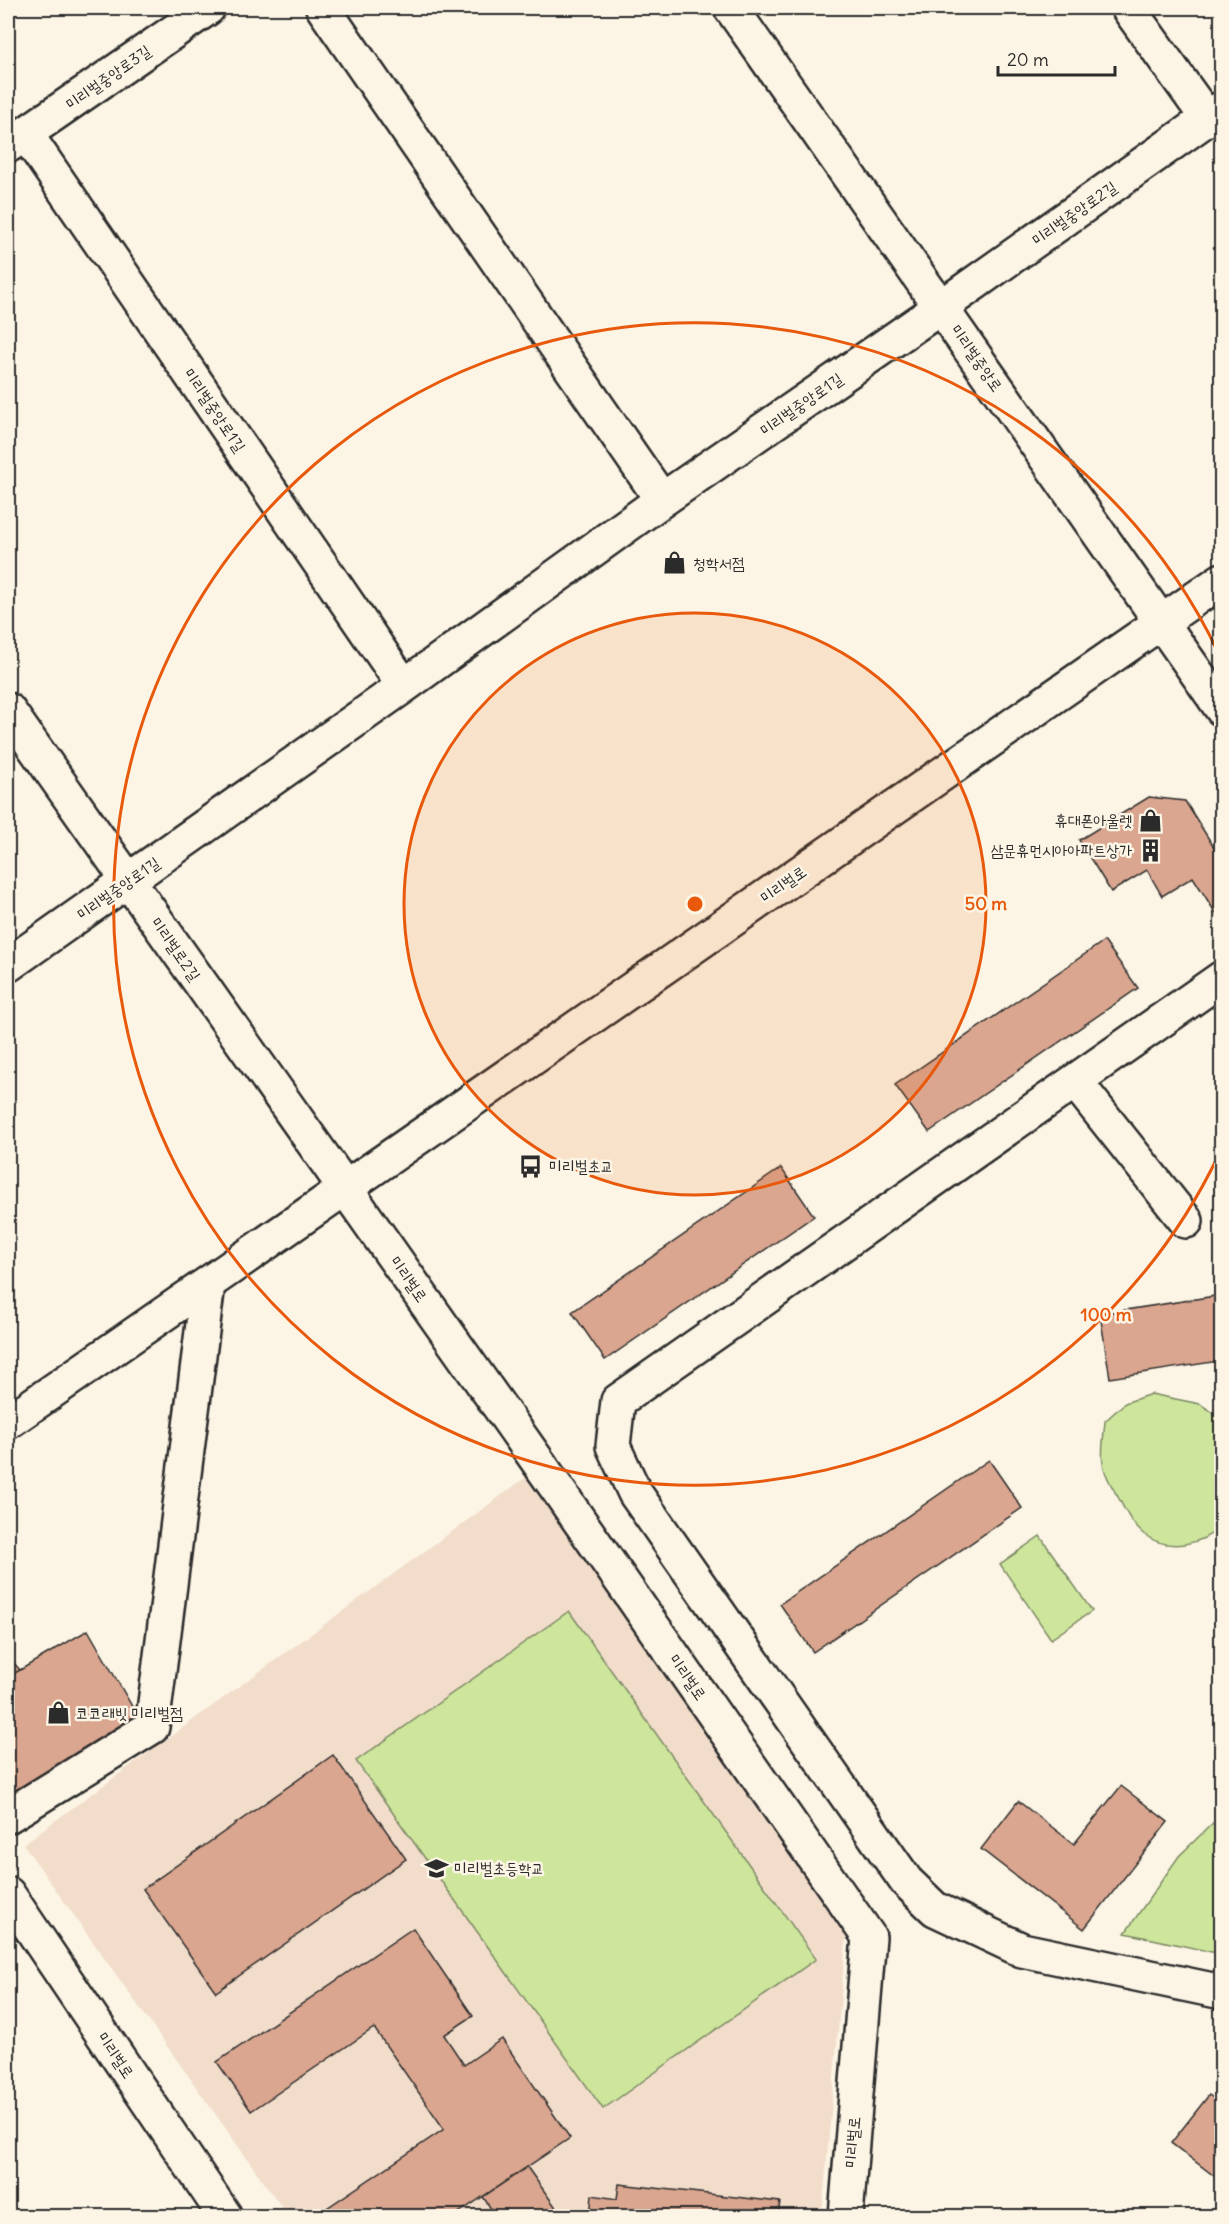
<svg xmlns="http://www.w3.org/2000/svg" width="1229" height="2224" viewBox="0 0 1229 2224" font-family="Delius,'Poor Story',sans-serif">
	<rect width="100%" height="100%" fill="#fcf5e5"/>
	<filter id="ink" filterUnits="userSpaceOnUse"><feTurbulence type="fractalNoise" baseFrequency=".0167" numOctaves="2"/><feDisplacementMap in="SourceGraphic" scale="12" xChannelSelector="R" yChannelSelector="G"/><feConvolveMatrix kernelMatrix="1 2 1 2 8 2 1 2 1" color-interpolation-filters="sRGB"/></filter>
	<g filter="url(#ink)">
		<path fill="#f2ddcb" d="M 532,1473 L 850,1892 L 822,2216 L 288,2216 L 23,1844 Z"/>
		<path fill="#cde69c" stroke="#7c8864" stroke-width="1.5" d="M 1151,1394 L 1200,1404 L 1221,1418 L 1221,1526 C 1202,1545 1168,1552 1145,1535 C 1133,1527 1125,1510 1118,1497 C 1112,1487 1104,1474 1103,1463 C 1101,1450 1104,1435 1105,1421 L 1125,1403 Z
			M 1040,1536 L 1092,1611 L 1051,1639 L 1000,1564 Z
			M 569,1611 L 816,1959 L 603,2109 L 356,1761 Z
			M 1221,1815 L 1221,1954 L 1125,1933 L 1179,1856 Z"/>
		<path fill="#daa68f" stroke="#2b2b2b" stroke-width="1.5" d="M 1149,797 L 1185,801 L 1222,860 L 1222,914 L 1218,917 L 1193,877 L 1162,896 L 1147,870 L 1111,892 L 1079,840 Z
			M 1104,941 L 1138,988 L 929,1132 L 895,1085 Z
			M 781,1168 L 814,1216 L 605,1360 L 572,1312 Z
			M 1222,1295 L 1222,1342 L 1216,1344 L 1219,1361 L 1110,1378 L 1100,1314 Z
			M 989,1460 L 1022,1508 L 813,1652 L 780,1604 Z
			M 88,1630 L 141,1722 L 8,1800 L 8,1677 Z
			M 8,1656 L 20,1670 L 8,1677 Z
			M 333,1755 L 406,1859 L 216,1992 L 143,1889 Z
			M 1121,1786 L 1168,1822 L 1084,1929 L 981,1849 L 1018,1801 L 1074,1844 Z
			M 413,1928 L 473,2016 L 444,2035 L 464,2065 L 502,2039 L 570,2138 L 454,2216 L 315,2216 L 444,2129 L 374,2028 L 251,2111 L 217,2062 Z
			M 1209,2095 L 1222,2104 L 1222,2182 L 1171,2143 Z
			M 527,2167 L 562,2216 L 496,2216 L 483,2197 Z
			M 619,2184 L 780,2202 L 778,2216 L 590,2216 L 592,2195 L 617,2199 Z"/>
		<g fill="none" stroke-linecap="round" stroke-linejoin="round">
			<defs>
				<path id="minor" d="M 323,8 L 662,500
					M 731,8 L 1222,709
					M 1128,8 L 1207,118
					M 26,134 L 404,686
					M 9,145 L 208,8
					M 8,710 L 558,1490 L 869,1937 L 846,2216
					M 8,965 L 404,686 L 662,500 L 941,307 L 1222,108
					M 1222,978 L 618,1401 L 613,1446 L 635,1493 L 906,1881 L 935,1909 L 1022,1950 L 1222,1992
					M 1075,1081 L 1186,1221
					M 8,1422 L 1222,580
					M 8,1816 L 152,1727 L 208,1284
					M 8,1894 L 225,2216"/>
			</defs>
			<use href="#minor" stroke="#2b2b2b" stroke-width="38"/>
			<use href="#minor" stroke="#fcf5e5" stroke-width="33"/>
		</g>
	</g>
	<circle cx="695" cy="904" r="291" fill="#e8590c" fill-opacity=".12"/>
	<g fill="none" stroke="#e8590c" stroke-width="3">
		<circle cx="695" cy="904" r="291"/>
		<path d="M1219 1154A581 581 0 1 1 1219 654"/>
	</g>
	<defs>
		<symbol id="shop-bare" viewBox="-9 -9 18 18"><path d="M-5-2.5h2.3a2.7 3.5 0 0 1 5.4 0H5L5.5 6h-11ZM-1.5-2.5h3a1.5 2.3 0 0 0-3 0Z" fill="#2b2b2b" stroke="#fcf5e5" stroke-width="2.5" paint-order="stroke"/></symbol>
		<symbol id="building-bare" viewBox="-9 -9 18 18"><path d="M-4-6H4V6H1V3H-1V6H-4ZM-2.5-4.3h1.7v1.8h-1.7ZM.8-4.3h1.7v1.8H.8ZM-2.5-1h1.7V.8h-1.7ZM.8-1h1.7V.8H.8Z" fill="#2b2b2b" stroke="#fcf5e5" stroke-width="2.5" paint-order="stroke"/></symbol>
		<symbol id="bus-bare" viewBox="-9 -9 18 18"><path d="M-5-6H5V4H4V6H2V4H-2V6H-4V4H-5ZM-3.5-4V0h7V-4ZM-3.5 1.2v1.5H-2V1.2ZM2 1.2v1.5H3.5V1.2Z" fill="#2b2b2b" stroke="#fcf5e5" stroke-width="2.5" paint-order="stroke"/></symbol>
		<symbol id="school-bare" viewBox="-9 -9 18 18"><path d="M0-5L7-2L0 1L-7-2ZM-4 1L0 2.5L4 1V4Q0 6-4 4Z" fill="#2b2b2b" stroke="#fcf5e5" stroke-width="2.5" paint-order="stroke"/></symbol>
	</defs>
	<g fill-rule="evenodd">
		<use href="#shop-bare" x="658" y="546" width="33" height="33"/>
		<use href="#shop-bare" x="1134" y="804" width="33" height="33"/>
		<use href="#building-bare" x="1134" y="834" width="33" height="33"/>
		<use href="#bus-bare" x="514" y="1150" width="33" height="33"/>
		<use href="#shop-bare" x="42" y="1696" width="33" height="33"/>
		<use href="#school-bare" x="420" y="1852" width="33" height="33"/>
	</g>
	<g text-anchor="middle" stroke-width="5" stroke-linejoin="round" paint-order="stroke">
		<g font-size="16" fill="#2b2b2b" stroke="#fcf5e5">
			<text transform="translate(108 77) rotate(-35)" y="6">미리벌중앙로3길</text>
			<text transform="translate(1074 213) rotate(-35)" y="6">미리벌중앙로2길</text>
			<text transform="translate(977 358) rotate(55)" y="6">미리벌중앙로</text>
			<text transform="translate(801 404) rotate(-35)" y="6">미리벌중앙로1길</text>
			<text transform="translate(215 410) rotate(56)" y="6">미리벌중앙로1길</text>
			<text transform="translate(783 884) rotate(-35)" y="6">미리벌로</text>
			<text transform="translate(118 888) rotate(-35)" y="6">미리벌중앙로1길</text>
			<text transform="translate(176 949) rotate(55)" y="6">미리벌로2길</text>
			<text transform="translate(409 1279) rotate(55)" y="6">미리벌로</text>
			<text transform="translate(688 1677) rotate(55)" y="6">미리벌로</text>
			<text transform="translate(116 2055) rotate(56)" y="6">미리벌로</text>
			<text transform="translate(852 2142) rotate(-85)" y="6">미리벌로</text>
		</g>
		<g font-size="16" fill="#2b2b2b" stroke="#fcf5e5" text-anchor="start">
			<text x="693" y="569">청학서점</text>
			<text x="1132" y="826" text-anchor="end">휴대폰아울렛</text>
			<text x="1132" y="856" text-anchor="end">삼문휴먼시아아파트상가</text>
			<text x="549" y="1172">미리벌초교</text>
			<text x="76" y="1719">코코래빗 미리벌점</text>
			<text x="454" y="1874">미리벌초등학교</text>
		</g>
	</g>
	<circle cx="695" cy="904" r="9" fill="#e8590c" stroke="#fcf5e5" stroke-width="3"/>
	<g font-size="18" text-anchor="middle" font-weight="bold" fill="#e8590c" stroke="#fcf5e5" stroke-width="5" stroke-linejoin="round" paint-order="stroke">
		<text x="986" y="910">50 m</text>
		<text x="1106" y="1321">100 m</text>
	</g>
	<rect width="1229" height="2224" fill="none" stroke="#fcf5e5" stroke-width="30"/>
	<rect x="15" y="15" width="1199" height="2194" fill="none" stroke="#2b2b2b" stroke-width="2" filter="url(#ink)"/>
	<path d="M998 66v9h117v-9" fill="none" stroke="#2b2b2b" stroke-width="3"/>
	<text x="1007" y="66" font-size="18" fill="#2b2b2b" stroke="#fcf5e5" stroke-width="4.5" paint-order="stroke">20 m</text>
</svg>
